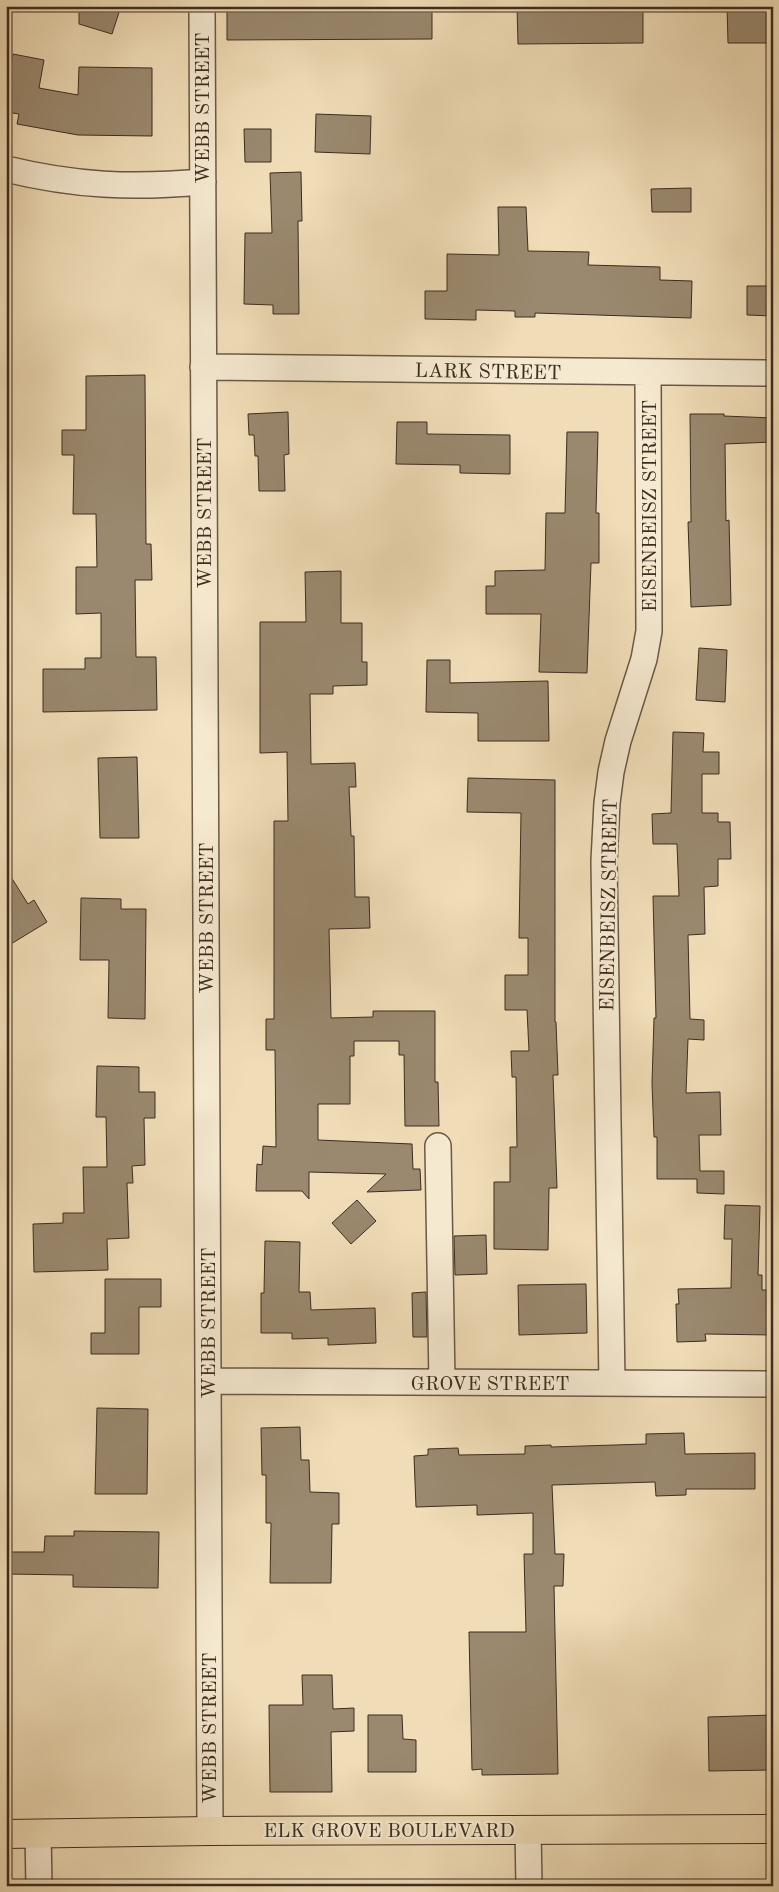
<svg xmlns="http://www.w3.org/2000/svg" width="779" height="1892" viewBox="0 0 779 1892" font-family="'Old Standard TT',serif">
	<rect width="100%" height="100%" fill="#f0ddb7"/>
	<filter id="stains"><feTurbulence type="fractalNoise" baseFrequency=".004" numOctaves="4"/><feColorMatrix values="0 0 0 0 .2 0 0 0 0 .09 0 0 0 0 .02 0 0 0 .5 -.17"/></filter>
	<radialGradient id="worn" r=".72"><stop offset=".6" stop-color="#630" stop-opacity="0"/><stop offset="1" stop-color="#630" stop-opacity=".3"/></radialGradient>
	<path fill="#9a896f" stroke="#3c2d20" d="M 79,6 L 121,6 L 112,34 L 79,24 Z
		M 227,6 L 432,6 L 432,39 L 227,40 Z
		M 517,6 L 643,6 L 643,43 L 518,44 Z
		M 727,6 L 773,6 L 773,43 L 728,43 Z
		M 13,54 L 44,60 L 39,88 L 78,95 L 79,67 L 152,68 L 152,136 L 78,135 L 17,124 L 19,114 L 6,112 L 6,92 Z
		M 316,114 L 371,116 L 370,154 L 315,152 Z
		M 244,129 L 271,129 L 271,162 L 245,162 Z
		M 301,172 L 302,221 L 298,221 L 299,314 L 273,314 L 273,305 L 244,304 L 245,233 L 272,233 L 270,173 Z
		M 691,188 L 691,212 L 652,212 L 651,189 Z
		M 498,207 L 526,207 L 528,251 L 589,252 L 588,265 L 660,267 L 660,280 L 692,281 L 691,318 L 535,313 L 535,317 L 515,317 L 515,311 L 476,310 L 476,320 L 425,319 L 425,291 L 447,291 L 447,254 L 499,255 Z
		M 747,286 L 773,286 L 773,316 L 747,315 Z
		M 145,375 L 146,544 L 151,544 L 152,580 L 135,580 L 136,657 L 156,657 L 157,710 L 43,712 L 43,669 L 85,669 L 85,658 L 101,658 L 101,613 L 76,614 L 76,567 L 97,567 L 96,514 L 73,514 L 74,455 L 62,455 L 62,430 L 86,430 L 86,376 Z
		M 288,412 L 289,454 L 284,455 L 285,491 L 259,491 L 258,456 L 255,456 L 254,435 L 249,435 L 248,414 Z
		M 690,414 L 724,414 L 724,416 L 773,418 L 773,442 L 725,444 L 726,521 L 729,520 L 731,605 L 691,607 L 688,522 L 691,522 Z
		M 397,422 L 427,422 L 427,434 L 510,435 L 510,474 L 460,473 L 460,465 L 396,464 Z
		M 567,432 L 598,432 L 596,513 L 599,513 L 599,563 L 591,563 L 587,673 L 539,672 L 541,614 L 486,614 L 486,586 L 495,586 L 495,571 L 545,570 L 546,513 L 565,513 Z
		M 341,571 L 341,623 L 362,623 L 362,662 L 367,662 L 367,685 L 333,686 L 333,694 L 310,694 L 311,764 L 355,763 L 356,787 L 349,787 L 351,836 L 354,836 L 355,897 L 369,897 L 370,928 L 329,929 L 331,1018 L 373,1017 L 373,1011 L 435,1011 L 435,1082 L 438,1082 L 439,1126 L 405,1126 L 404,1055 L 399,1055 L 399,1041 L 354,1041 L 354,1056 L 350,1056 L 350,1104 L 318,1104 L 318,1140 L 412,1144 L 413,1169 L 420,1169 L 421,1190 L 367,1192 L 386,1174 L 309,1172 L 309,1199 L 302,1191 L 256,1191 L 257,1164 L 262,1165 L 263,1146 L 276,1147 L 275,1050 L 266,1050 L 266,1019 L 274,1019 L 274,821 L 288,821 L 287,752 L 260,753 L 260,622 L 306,622 L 305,572 Z
		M 699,648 L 727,650 L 725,702 L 696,700 Z
		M 427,660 L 450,660 L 450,683 L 548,681 L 549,741 L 478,741 L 478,713 L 426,712 Z
		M 673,732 L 704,733 L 703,752 L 719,752 L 719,774 L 702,774 L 702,813 L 718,813 L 718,822 L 730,822 L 731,859 L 718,859 L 718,886 L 704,887 L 705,934 L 688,935 L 690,1019 L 704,1020 L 704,1040 L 688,1039 L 686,1093 L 720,1092 L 721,1135 L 699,1135 L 700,1171 L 724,1171 L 724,1194 L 697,1193 L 697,1179 L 657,1179 L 657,1137 L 654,1137 L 652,1083 L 654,1018 L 656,1018 L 653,896 L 679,896 L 677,844 L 653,844 L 652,814 L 671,813 Z
		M 137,757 L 139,838 L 100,838 L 98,758 Z
		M 468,778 L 555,780 L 555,1022 L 556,1022 L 558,1075 L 553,1075 L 557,1188 L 549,1188 L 548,1250 L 494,1249 L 494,1182 L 510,1182 L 510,1147 L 517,1147 L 516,1077 L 512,1077 L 511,1051 L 529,1051 L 527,1010 L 505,1010 L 505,975 L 528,975 L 528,938 L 519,938 L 521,813 L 467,812 Z
		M 6,869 L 28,904 L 34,900 L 47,922 L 6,947 Z
		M 81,898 L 121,899 L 121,909 L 146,909 L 145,1019 L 108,1018 L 109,960 L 80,960 Z
		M 97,1066 L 139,1067 L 139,1092 L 155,1092 L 155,1118 L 144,1118 L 145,1165 L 132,1166 L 133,1183 L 127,1183 L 129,1238 L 107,1239 L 108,1270 L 34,1272 L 33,1224 L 63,1223 L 63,1213 L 84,1213 L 83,1167 L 107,1167 L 106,1117 L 96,1117 Z
		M 357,1200 L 376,1221 L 351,1244 L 332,1223 Z
		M 725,1205 L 760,1206 L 758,1275 L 762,1275 L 762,1290 L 773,1290 L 773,1335 L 705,1334 L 706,1341 L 677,1342 L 676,1304 L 679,1304 L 678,1289 L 731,1288 L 732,1239 L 724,1239 Z
		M 486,1235 L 487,1274 L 455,1275 L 454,1236 Z
		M 265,1241 L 300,1242 L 299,1292 L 310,1292 L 311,1310 L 375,1308 L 376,1343 L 328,1345 L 328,1338 L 292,1339 L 292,1333 L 261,1333 L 261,1293 L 264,1293 Z
		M 105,1279 L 161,1279 L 161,1307 L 139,1307 L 139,1354 L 91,1354 L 91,1333 L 105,1333 Z
		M 586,1284 L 587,1333 L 519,1335 L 518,1285 Z
		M 426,1292 L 427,1337 L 413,1337 L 412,1293 Z
		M 97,1408 L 148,1409 L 147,1494 L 95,1494 Z
		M 300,1427 L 301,1460 L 309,1460 L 310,1492 L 339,1493 L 339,1524 L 332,1524 L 331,1583 L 270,1583 L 271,1523 L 266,1523 L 266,1475 L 262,1475 L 261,1428 Z
		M 684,1433 L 685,1454 L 755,1453 L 755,1489 L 686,1489 L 686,1495 L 656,1496 L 655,1482 L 552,1485 L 555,1554 L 564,1554 L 563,1586 L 554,1586 L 558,1774 L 482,1775 L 482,1769 L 472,1770 L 469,1632 L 526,1632 L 524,1554 L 533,1554 L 533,1513 L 477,1515 L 477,1505 L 416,1507 L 414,1456 L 428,1455 L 428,1449 L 458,1448 L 459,1455 L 525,1454 L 525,1446 L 551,1445 L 551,1447 L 646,1444 L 646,1434 Z
		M 74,1531 L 159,1532 L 158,1588 L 73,1587 L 73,1575 L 6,1574 L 6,1552 L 44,1552 L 45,1536 L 74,1536 Z
		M 302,1675 L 332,1675 L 333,1709 L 354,1708 L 354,1731 L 331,1732 L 332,1792 L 270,1792 L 269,1705 L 303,1705 Z
		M 368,1715 L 402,1715 L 403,1739 L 416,1740 L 416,1772 L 368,1772 Z
		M 773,1715 L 773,1770 L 709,1771 L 708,1717 Z"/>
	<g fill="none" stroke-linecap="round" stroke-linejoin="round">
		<defs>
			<path id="minor" d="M 202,6 L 210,1831
				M 6,169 C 76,186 131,188 203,182
				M 203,367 L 773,373
				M 438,1146 L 442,1382
				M 208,1381 L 773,1384
				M 612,1383 L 604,861 L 607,803 L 611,772 L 618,741 L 644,659 L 649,631 L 648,373
				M 528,1829 L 529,1886
				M 38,1834 L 39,1886"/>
			<path id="major" d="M 6,1834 L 210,1831 L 773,1829"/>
		</defs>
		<use href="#minor" stroke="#695946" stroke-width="28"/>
		<use href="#major" stroke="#3c2d20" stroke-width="30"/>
		<use href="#minor" stroke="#f5e9d0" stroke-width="25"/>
		<use href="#major" stroke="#f0ddb7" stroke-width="28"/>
	</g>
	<g text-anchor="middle" stroke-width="4.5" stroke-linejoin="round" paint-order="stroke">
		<g font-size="20" fill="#3c2d20" stroke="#f5e9d0">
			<text transform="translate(202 108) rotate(-90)" y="7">WEBB STREET</text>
			<text transform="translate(488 371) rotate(1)" y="7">LARK STREET</text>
			<text transform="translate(649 506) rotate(-90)" y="7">EISENBEISZ STREET</text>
			<text transform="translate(204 513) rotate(-90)" y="7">WEBB STREET</text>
			<text transform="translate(608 905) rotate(-89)" y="7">EISENBEISZ STREET</text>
			<text transform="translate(206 918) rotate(-90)" y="7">WEBB STREET</text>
			<text transform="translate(208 1323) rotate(-90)" y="7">WEBB STREET</text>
			<text x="490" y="1390">GROVE STREET</text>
			<text transform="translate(209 1728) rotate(-90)" y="7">WEBB STREET</text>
			<text x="389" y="1837">ELK GROVE BOULEVARD</text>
		</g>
	</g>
	<rect width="779" height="1892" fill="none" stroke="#f0ddb7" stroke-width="25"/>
	<rect x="8" y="8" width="764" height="1877" fill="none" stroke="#3c2d20" stroke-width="2.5"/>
	<rect x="12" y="12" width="754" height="1867" fill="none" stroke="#3c2d20"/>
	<rect width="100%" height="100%" filter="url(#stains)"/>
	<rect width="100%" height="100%" fill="url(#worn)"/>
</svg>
